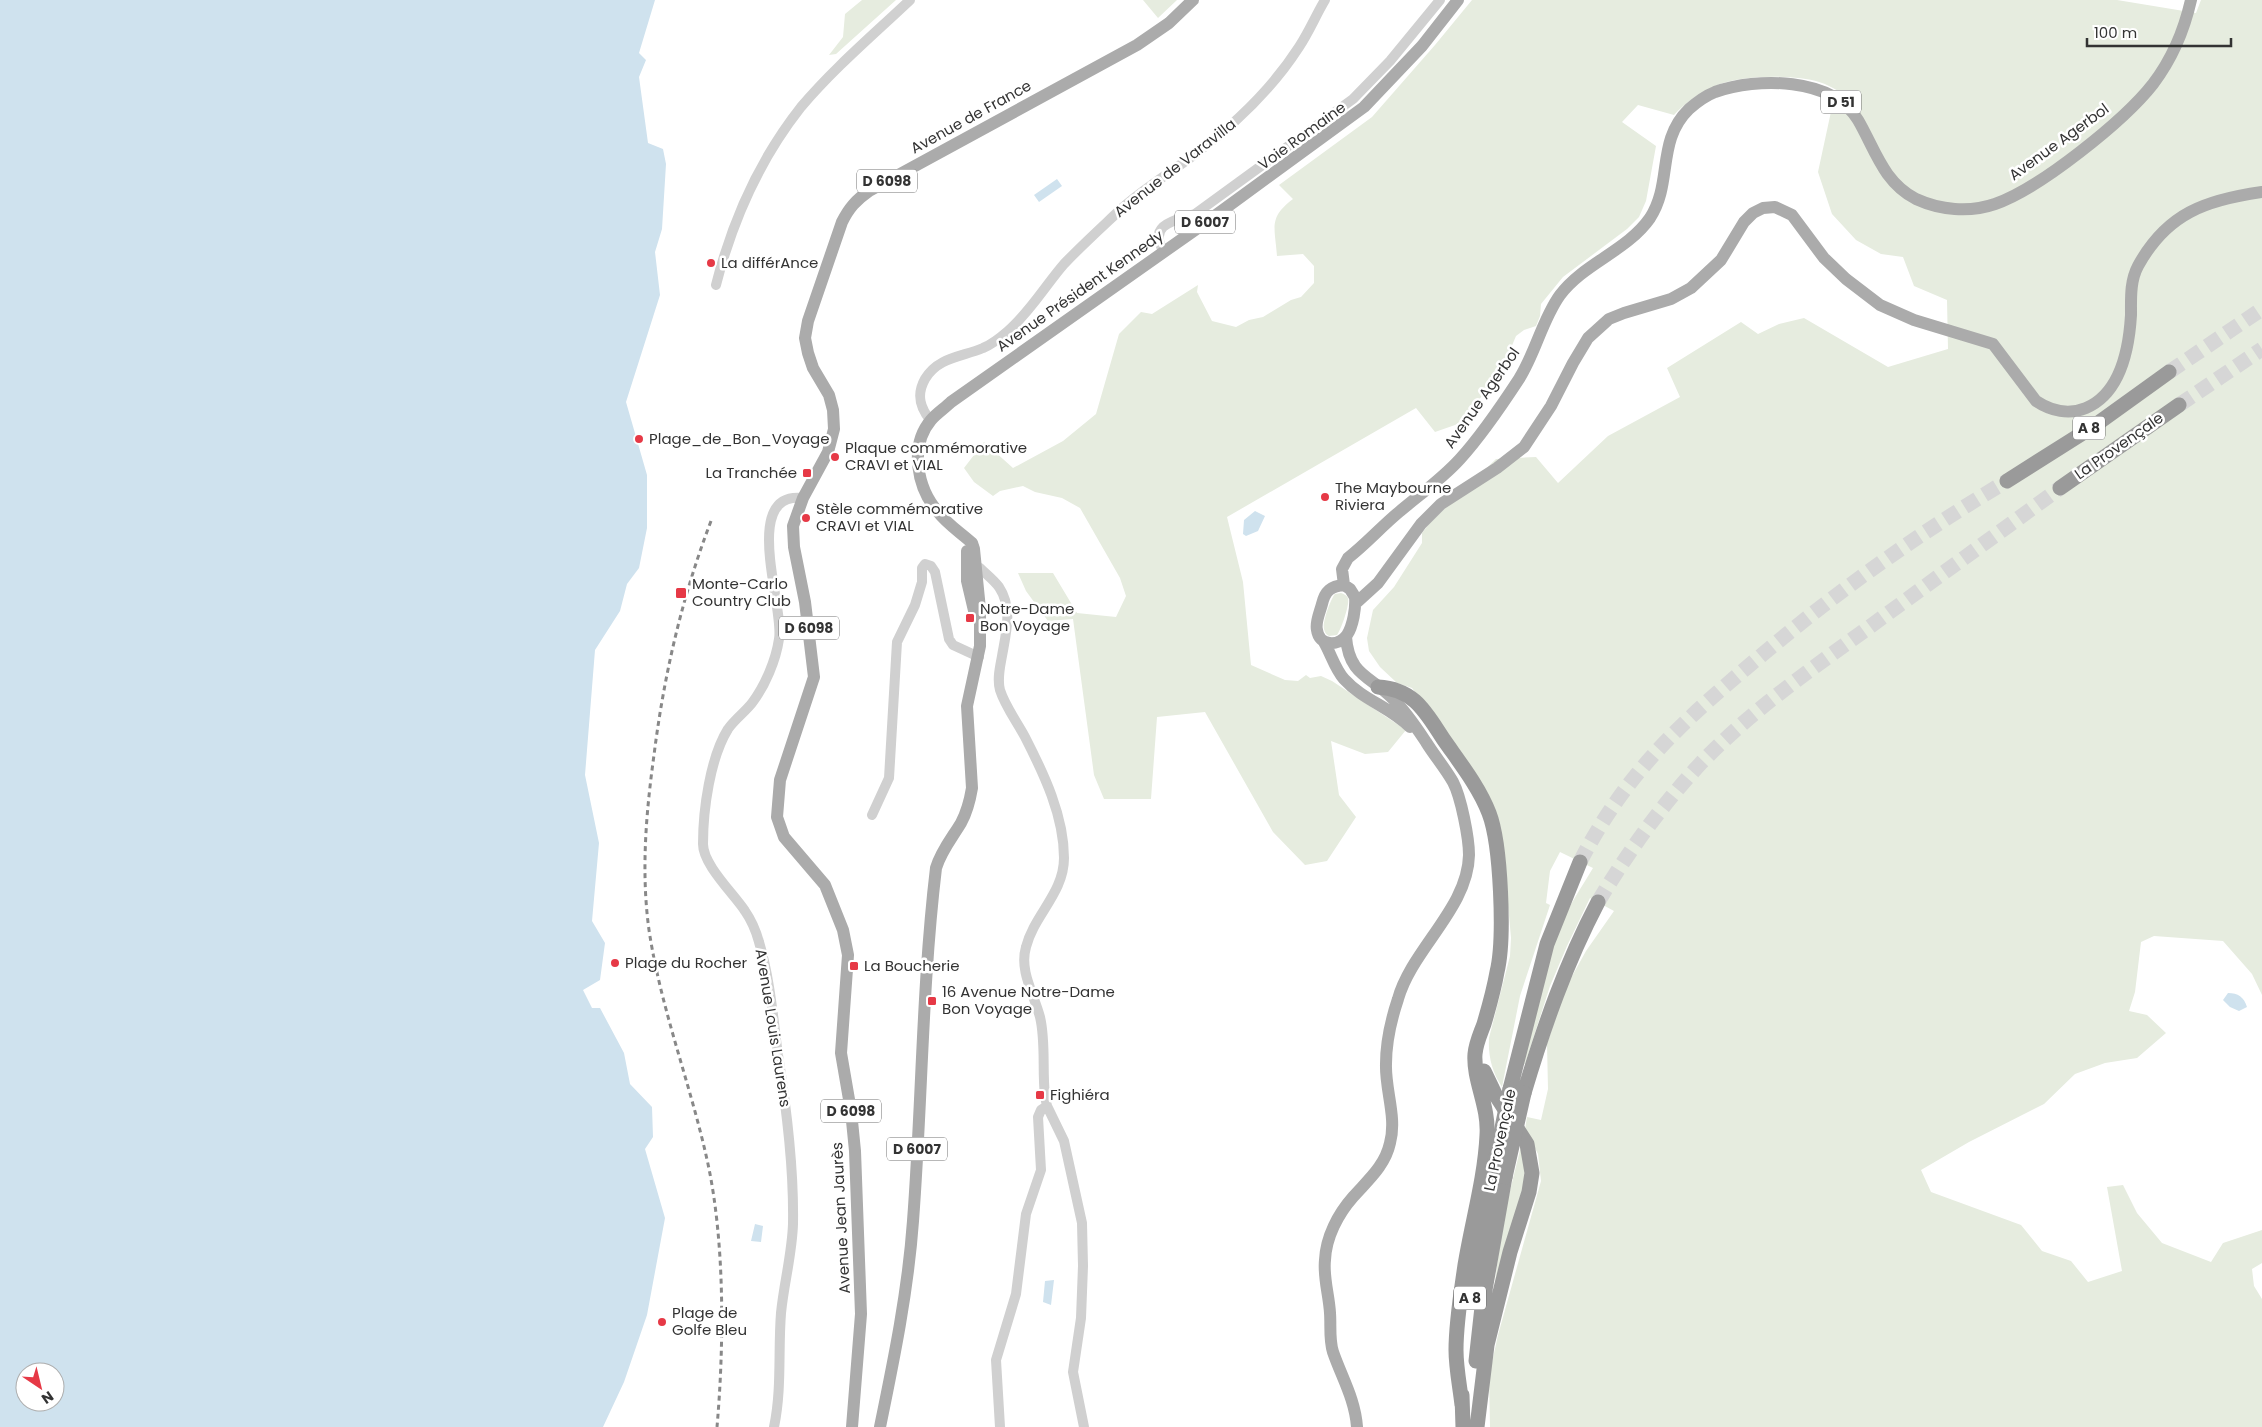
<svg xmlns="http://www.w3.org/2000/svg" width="2262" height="1427" viewBox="0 0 2262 1427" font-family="Poppins,sans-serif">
	<rect width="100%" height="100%" fill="#fff"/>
	<path fill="#e6ecdf" d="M 862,0 L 896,0 L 836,54 L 829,55 L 843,37 L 845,14 Z
		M 1143,0 L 1177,0 L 1158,18 Z
		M 1472,0 L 2117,0 L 2196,13 L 2201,0 L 2262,0 L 2262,995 L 2252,974 L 2223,941 L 2154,936 L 2141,942 L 2135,992 L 2129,1011 L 2147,1015 L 2166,1033 L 2137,1058 L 2105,1063 L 2075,1074 L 2044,1104 L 1969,1142 L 1921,1170 L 1931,1192 L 2021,1225 L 2042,1251 L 2071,1261 L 2088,1282 L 2122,1271 L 2107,1187 L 2123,1185 L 2137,1213 L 2162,1243 L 2211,1262 L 2223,1243 L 2262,1230 L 2262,1263 L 2252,1269 L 2254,1286 L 2262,1299 L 2262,1427 L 1490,1427 L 1489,1376 L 1498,1335 L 1541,1181 L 1538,1154 L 1525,1129 L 1527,1117 L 1541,1120 L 1548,1089 L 1547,1044 L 1566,987 L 1586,951 L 1614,911 L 1590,898 L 1567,946 L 1550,986 L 1525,1064 L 1523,1064 C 1534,1019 1543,972 1559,929 C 1568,907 1581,888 1593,868 L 1560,852 L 1550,871 L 1546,903 L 1550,905 L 1520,996 L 1502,1087 C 1492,1072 1488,1056 1489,1038 L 1510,956 L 1511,938 L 1503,848 L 1415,692 L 1412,688 L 1397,683 L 1380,667 L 1369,651 L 1367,638 L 1373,610 L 1394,587 L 1422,543 L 1422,533 L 1429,524 L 1496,459 L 1536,457 L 1558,483 L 1608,436 L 1680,397 L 1667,368 L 1741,322 L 1758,334 L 1779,324 L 1804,318 L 1888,367 L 1948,349 L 1947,300 L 1914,286 L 1903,257 L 1881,254 L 1856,240 L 1832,214 L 1818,172 L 1832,107 L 1840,92 C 1833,88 1826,84 1819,82 C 1794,74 1739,75 1715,86 C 1700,92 1685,103 1674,115 L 1638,105 L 1622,122 L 1656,146 L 1646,201 L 1639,217 L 1627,229 L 1563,277 L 1541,304 L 1540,316 L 1536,326 L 1524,330 L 1516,336 L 1503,367 L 1465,419 L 1455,425 L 1435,432 L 1416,408 L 1227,517 L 1243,582 L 1251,665 L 1285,680 L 1298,681 L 1306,675 L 1310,678 L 1321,676 L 1332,681 L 1406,730 L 1388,752 L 1365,754 L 1331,741 L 1339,795 L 1356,817 L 1327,861 L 1305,865 L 1273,832 L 1205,712 L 1157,717 L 1151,799 L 1104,799 L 1094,775 L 1073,619 L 1048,621 L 1026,591 L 1018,573 L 1053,573 L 1077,613 L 1116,617 L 1126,596 L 1120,578 L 1080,508 L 1062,498 L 1035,492 L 1023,486 L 1000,491 L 993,496 L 974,482 L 964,468 L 984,442 L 1013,468 L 1063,441 L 1096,414 L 1119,334 L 1141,312 L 1152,314 L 1198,285 L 1197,292 L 1212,321 L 1236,327 L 1249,320 L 1263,317 L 1291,300 L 1301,297 L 1314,283 L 1314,266 L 1303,254 L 1277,256 C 1275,227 1268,218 1293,199 L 1279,185 L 1372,117 L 1435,45 Z
		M 1341,593 C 1344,594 1346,595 1348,598 C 1350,604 1341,630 1337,635 L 1329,636 C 1326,634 1325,633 1324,629 C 1322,623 1331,598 1335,594 Z
		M 1522,1142 L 1528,1183 L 1494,1289 L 1503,1219 Z"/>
	<path fill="#cfe2ee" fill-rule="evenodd" d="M 0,0 L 655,0 L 639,53 L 646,60 L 639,77 L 648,143 L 663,149 L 666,164 L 662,229 L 655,252 L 660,295 L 626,402 L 647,475 L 647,528 L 639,568 L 627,584 L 620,611 L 595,650 L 585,775 L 599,843 L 592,921 L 605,943 L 600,980 L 583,990 L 592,1008 L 600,1008 L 624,1053 L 630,1084 L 652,1107 L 653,1137 L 645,1149 L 665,1218 L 647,1315 L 624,1382 L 603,1427 L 0,1427 ZM 25,1372 L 55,1372 L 55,1402 L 25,1402 Z
		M 1057,179 L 1062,186 L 1039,202 L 1034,195 Z
		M 1255,511 L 1265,516 L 1258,531 L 1246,536 L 1243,534 L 1244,520 Z
		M 2228,993 C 2238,993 2244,997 2247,1007 L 2239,1011 L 2230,1007 L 2223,1000 Z
		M 755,1224 L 763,1226 L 761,1242 L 751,1241 Z
		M 1054,1280 L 1051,1305 L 1043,1302 L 1045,1281 Z"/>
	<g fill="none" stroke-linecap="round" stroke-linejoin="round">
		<path stroke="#d6d6d6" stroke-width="15" stroke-dasharray="15 8" stroke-linecap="butt" d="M 2169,372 L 2262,309
			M 2179,405 L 2262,349
			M 1580,862 C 1627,770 1686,718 1763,654 C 1840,589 1921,532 2007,481
			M 1598,902 C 1628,852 1661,806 1701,763 C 1751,711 1810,670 1868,628 C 1932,581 1996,535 2060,488"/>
		<path stroke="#d0d0d0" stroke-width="10" d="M 1164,252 C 1146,223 1178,220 1195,214 L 1353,99 L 1390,61 L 1440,0
			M 716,285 C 732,222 760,159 801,107 C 834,68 873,35 910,0
			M 931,421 C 920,408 916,395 925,379 C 938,357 962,357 983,348 C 993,344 1000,338 1008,331 C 1030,312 1045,286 1064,264 C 1082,245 1102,227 1121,209 C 1144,188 1170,173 1194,155 C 1234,125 1272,89 1299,47 C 1309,32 1316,15 1325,0
			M 977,567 L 980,568 C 986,574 994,580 999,587 C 1013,608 1006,633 1002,656 C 1000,667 997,679 1000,690 C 1005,706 1017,722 1025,737 C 1044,774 1064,816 1064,858 C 1064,893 1034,915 1026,947 C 1019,971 1034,994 1040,1017 C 1046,1042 1042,1070 1045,1096 L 1047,1106 L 1064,1141 L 1082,1223 L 1083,1266 L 1081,1318 L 1073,1372 L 1084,1427
			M 872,815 L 889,778 L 897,642 L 915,605 L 922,582 L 922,568 L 925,564 L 931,566 L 935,572 L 949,639 L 953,645 L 979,657
			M 774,1427 C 782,1389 778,1351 781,1313 C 784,1283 792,1254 793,1224 C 794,1167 787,1111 778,1055 C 773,1017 770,979 759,942 C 756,931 752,921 745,911 C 734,894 703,865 703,844 C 703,810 710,758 728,729 C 735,719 745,712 752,703 C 765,686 776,660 779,639 C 785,608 740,491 803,498
			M 1000,1427 L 996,1360 L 1016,1294 L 1026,1214 L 1041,1170 L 1038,1117 L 1041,1110 L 1047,1106"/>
		<path stroke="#ababab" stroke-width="12" d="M 967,551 L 967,581 L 975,615
			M 1344,585 L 1342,569 L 1348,558 C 1366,544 1381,527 1399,512 C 1419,495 1442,479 1460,459 C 1481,436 1502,405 1519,379 C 1536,352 1542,320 1560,295 C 1584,263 1627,251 1650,218 C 1673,183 1656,141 1689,109 C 1697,102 1705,96 1715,92 C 1757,77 1832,77 1858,120 C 1875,149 1883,182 1916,199 C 1940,210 1969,213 1995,204 C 2039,189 2124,121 2153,84 C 2172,59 2184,31 2191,0
			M 1344,585 L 1350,589 L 1355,597 C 1356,608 1353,626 1347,635 C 1338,647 1319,646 1317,630 C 1315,622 1320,612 1322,604 C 1325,591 1331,586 1344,585 Z
			M 1356,603 L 1378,583 L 1421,524 L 1441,504 L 1497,468 L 1524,447 L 1551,406 L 1573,363 L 1588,338 L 1609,319 L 1624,313 L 1671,299 L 1691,288 L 1721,260 L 1744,222 L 1753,213 L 1763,208 L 1775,207 L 1792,215 L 1824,258 L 1846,279 L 1880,305 L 1914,320 L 1993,344 L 2036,401 C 2051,411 2069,415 2086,408 C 2121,393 2129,349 2131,315 C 2131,298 2130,281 2138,266 C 2167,213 2206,200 2262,192
			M 1346,637 C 1349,677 1372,676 1394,700 C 1407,713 1416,727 1426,742 C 1434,755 1445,768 1453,782 C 1461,797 1469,838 1469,855 C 1468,908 1412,949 1398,999 C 1391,1020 1386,1043 1386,1064 C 1385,1090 1397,1117 1390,1143 C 1385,1166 1368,1180 1353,1197 C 1338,1214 1326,1237 1325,1260 C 1323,1277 1329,1295 1330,1313 C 1331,1325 1329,1340 1333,1352 C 1342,1378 1355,1399 1357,1427
			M 1324,642 C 1331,654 1335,669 1344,679 C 1363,700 1390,707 1410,727
			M 852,1427 L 861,1314 L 855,1151 L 851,1111 L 841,1053 L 848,955 L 843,930 L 825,885 L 784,837 L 777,817 L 780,780 L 814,677 L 805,602 L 794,547 L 793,526 L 803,498 L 828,452 L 834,429 L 833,410 L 829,395 L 813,368 L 808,353 L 805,338 L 808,321 L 842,222 C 849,208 856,200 869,191 L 1137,45 L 1169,23 L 1193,0
			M 880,1427 C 894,1359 908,1291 913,1221 C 922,1103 922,985 936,868 C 941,851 952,838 961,823 C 967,812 970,800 972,788 L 967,706 L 980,646 L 980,609 L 974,549 L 972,543 C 961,533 947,524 938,512 C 917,488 909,446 931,420 C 937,413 945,408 951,402 L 1212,218 L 1364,107 L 1422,46 L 1458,0"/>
		<path stroke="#9a9a9a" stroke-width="15" d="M 2007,481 L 2094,426 L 2169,372
			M 2060,488 L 2179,405
			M 1378,687 C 1415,689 1426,713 1444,740 C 1460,763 1479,787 1489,813 C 1501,844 1505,939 1497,972 C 1494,989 1489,1007 1484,1024 C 1480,1035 1476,1043 1475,1054 C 1473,1080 1489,1106 1487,1135 C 1485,1178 1472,1222 1465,1265 C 1461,1293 1456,1322 1456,1350 C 1456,1368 1460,1387 1462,1405
			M 1510,1089 L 1547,944 L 1580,862
			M 1524,1093 C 1544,1026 1566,963 1598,902
			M 1472,1288 L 1493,1171
			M 1476,1361 L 1482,1307 L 1505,1177
			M 1462,1395 L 1463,1427
			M 1477,1427 L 1487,1345 L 1510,1252 L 1529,1192 L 1532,1173 L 1527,1144 L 1495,1094 L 1484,1071"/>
		<path stroke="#888" stroke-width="3" stroke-dasharray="5 4" stroke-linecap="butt" d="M 711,521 C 682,597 664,675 654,755 C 646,813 641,872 649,930 C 661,1010 691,1085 708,1164 C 725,1244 724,1346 717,1427"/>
		<path stroke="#9a9a9a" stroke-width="15" d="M 1493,1171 L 1510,1089
			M 1505,1177 L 1524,1093"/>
	</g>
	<g fill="#e63946" stroke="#fff" stroke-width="2">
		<circle cx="711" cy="263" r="5"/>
		<circle cx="639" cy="439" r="5"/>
		<circle cx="835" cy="457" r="5"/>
		<rect x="802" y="468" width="10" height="10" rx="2.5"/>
		<circle cx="1325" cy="497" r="5"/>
		<circle cx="806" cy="518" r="5"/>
		<rect x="675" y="587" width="12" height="12" rx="2.5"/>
		<rect x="965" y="613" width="10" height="10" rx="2.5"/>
		<circle cx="615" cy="963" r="5"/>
		<rect x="849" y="961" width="10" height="10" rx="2.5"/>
		<rect x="927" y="996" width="10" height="10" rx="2.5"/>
		<rect x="1035" y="1090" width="10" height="10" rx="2.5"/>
		<circle cx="662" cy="1322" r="5"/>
	</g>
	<g text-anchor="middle" stroke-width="5" stroke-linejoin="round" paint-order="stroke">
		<g fill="#fff" stroke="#707070" stroke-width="1">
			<rect x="1821" y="90.5" width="40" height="23" rx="4"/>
			<rect x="857" y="169.5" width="60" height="23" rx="4"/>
			<rect x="1175" y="210.5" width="60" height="23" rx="4"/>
			<rect x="2073" y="416.5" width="32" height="23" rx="4"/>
			<rect x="779" y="616.5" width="60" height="23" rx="4"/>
			<rect x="821" y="1099.5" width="60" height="23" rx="4"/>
			<rect x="887" y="1137.5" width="60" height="23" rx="4"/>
			<rect x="1454" y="1286.5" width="32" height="23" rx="4"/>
		</g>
		<g font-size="14" font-weight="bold" fill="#333">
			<text x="1841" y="107">D 51</text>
			<text x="887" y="186">D 6098</text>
			<text x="1205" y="227">D 6007</text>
			<text x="2089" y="433">A 8</text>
			<text x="809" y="633">D 6098</text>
			<text x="851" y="1116">D 6098</text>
			<text x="917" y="1154">D 6007</text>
			<text x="1470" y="1303">A 8</text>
		</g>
		<g font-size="15" fill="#333" stroke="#fff">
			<text transform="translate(971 117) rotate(-29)" y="5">Avenue de France</text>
			<text transform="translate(1302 136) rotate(-36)" y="5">Voie Romaine</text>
			<text transform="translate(2059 142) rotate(-36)" y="5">Avenue Agerbol</text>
			<text transform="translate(1175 168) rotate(-38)" y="5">Avenue de Varavilla</text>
			<text transform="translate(1080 291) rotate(-35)" y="5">Avenue Président Kennedy</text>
			<text transform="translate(1482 398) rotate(-55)" y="5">Avenue Agerbol</text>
			<text transform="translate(2119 446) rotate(-35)" y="5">La Provençale</text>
			<text transform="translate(773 1028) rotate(81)" y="5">Avenue Louis Laurens</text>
			<text transform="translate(1500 1140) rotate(-78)" y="5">La Provençale</text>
			<text transform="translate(841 1218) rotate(-93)" y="5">Avenue Jean Jaurès</text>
		</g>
		<g font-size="15" fill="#333" stroke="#fff" text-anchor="start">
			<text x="721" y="268">La différAnce</text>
			<text x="649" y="444">Plage_de_Bon_Voyage</text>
			<text x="845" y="453">Plaque commémorative<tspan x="845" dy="17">CRAVI et VIAL</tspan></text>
			<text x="797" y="478" text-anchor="end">La Tranchée</text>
			<text x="1335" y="493">The Maybourne<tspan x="1335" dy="17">Riviera</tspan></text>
			<text x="816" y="514">Stèle commémorative<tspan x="816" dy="17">CRAVI et VIAL</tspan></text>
			<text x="692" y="589">Monte-Carlo<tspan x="692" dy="17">Country Club</tspan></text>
			<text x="980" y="614">Notre-Dame<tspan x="980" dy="17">Bon Voyage</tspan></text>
			<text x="625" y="968">Plage du Rocher</text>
			<text x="864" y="971">La Boucherie</text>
			<text x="942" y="997">16 Avenue Notre-Dame<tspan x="942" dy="17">Bon Voyage</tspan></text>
			<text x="1050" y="1100">Fighiéra</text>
			<text x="672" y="1318">Plage de<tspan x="672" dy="17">Golfe Bleu</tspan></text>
		</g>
	</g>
	<g transform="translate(40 1387) rotate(145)"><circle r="24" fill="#ffffff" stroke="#adadad"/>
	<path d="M0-4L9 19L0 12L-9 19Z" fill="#e63946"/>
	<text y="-8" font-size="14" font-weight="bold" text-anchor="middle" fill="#333333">N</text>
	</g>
	<path d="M2087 38v8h144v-8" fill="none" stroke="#333333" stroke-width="2.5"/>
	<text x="2094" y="38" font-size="15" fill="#333333" stroke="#ffffff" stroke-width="4" paint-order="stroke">100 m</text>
</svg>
